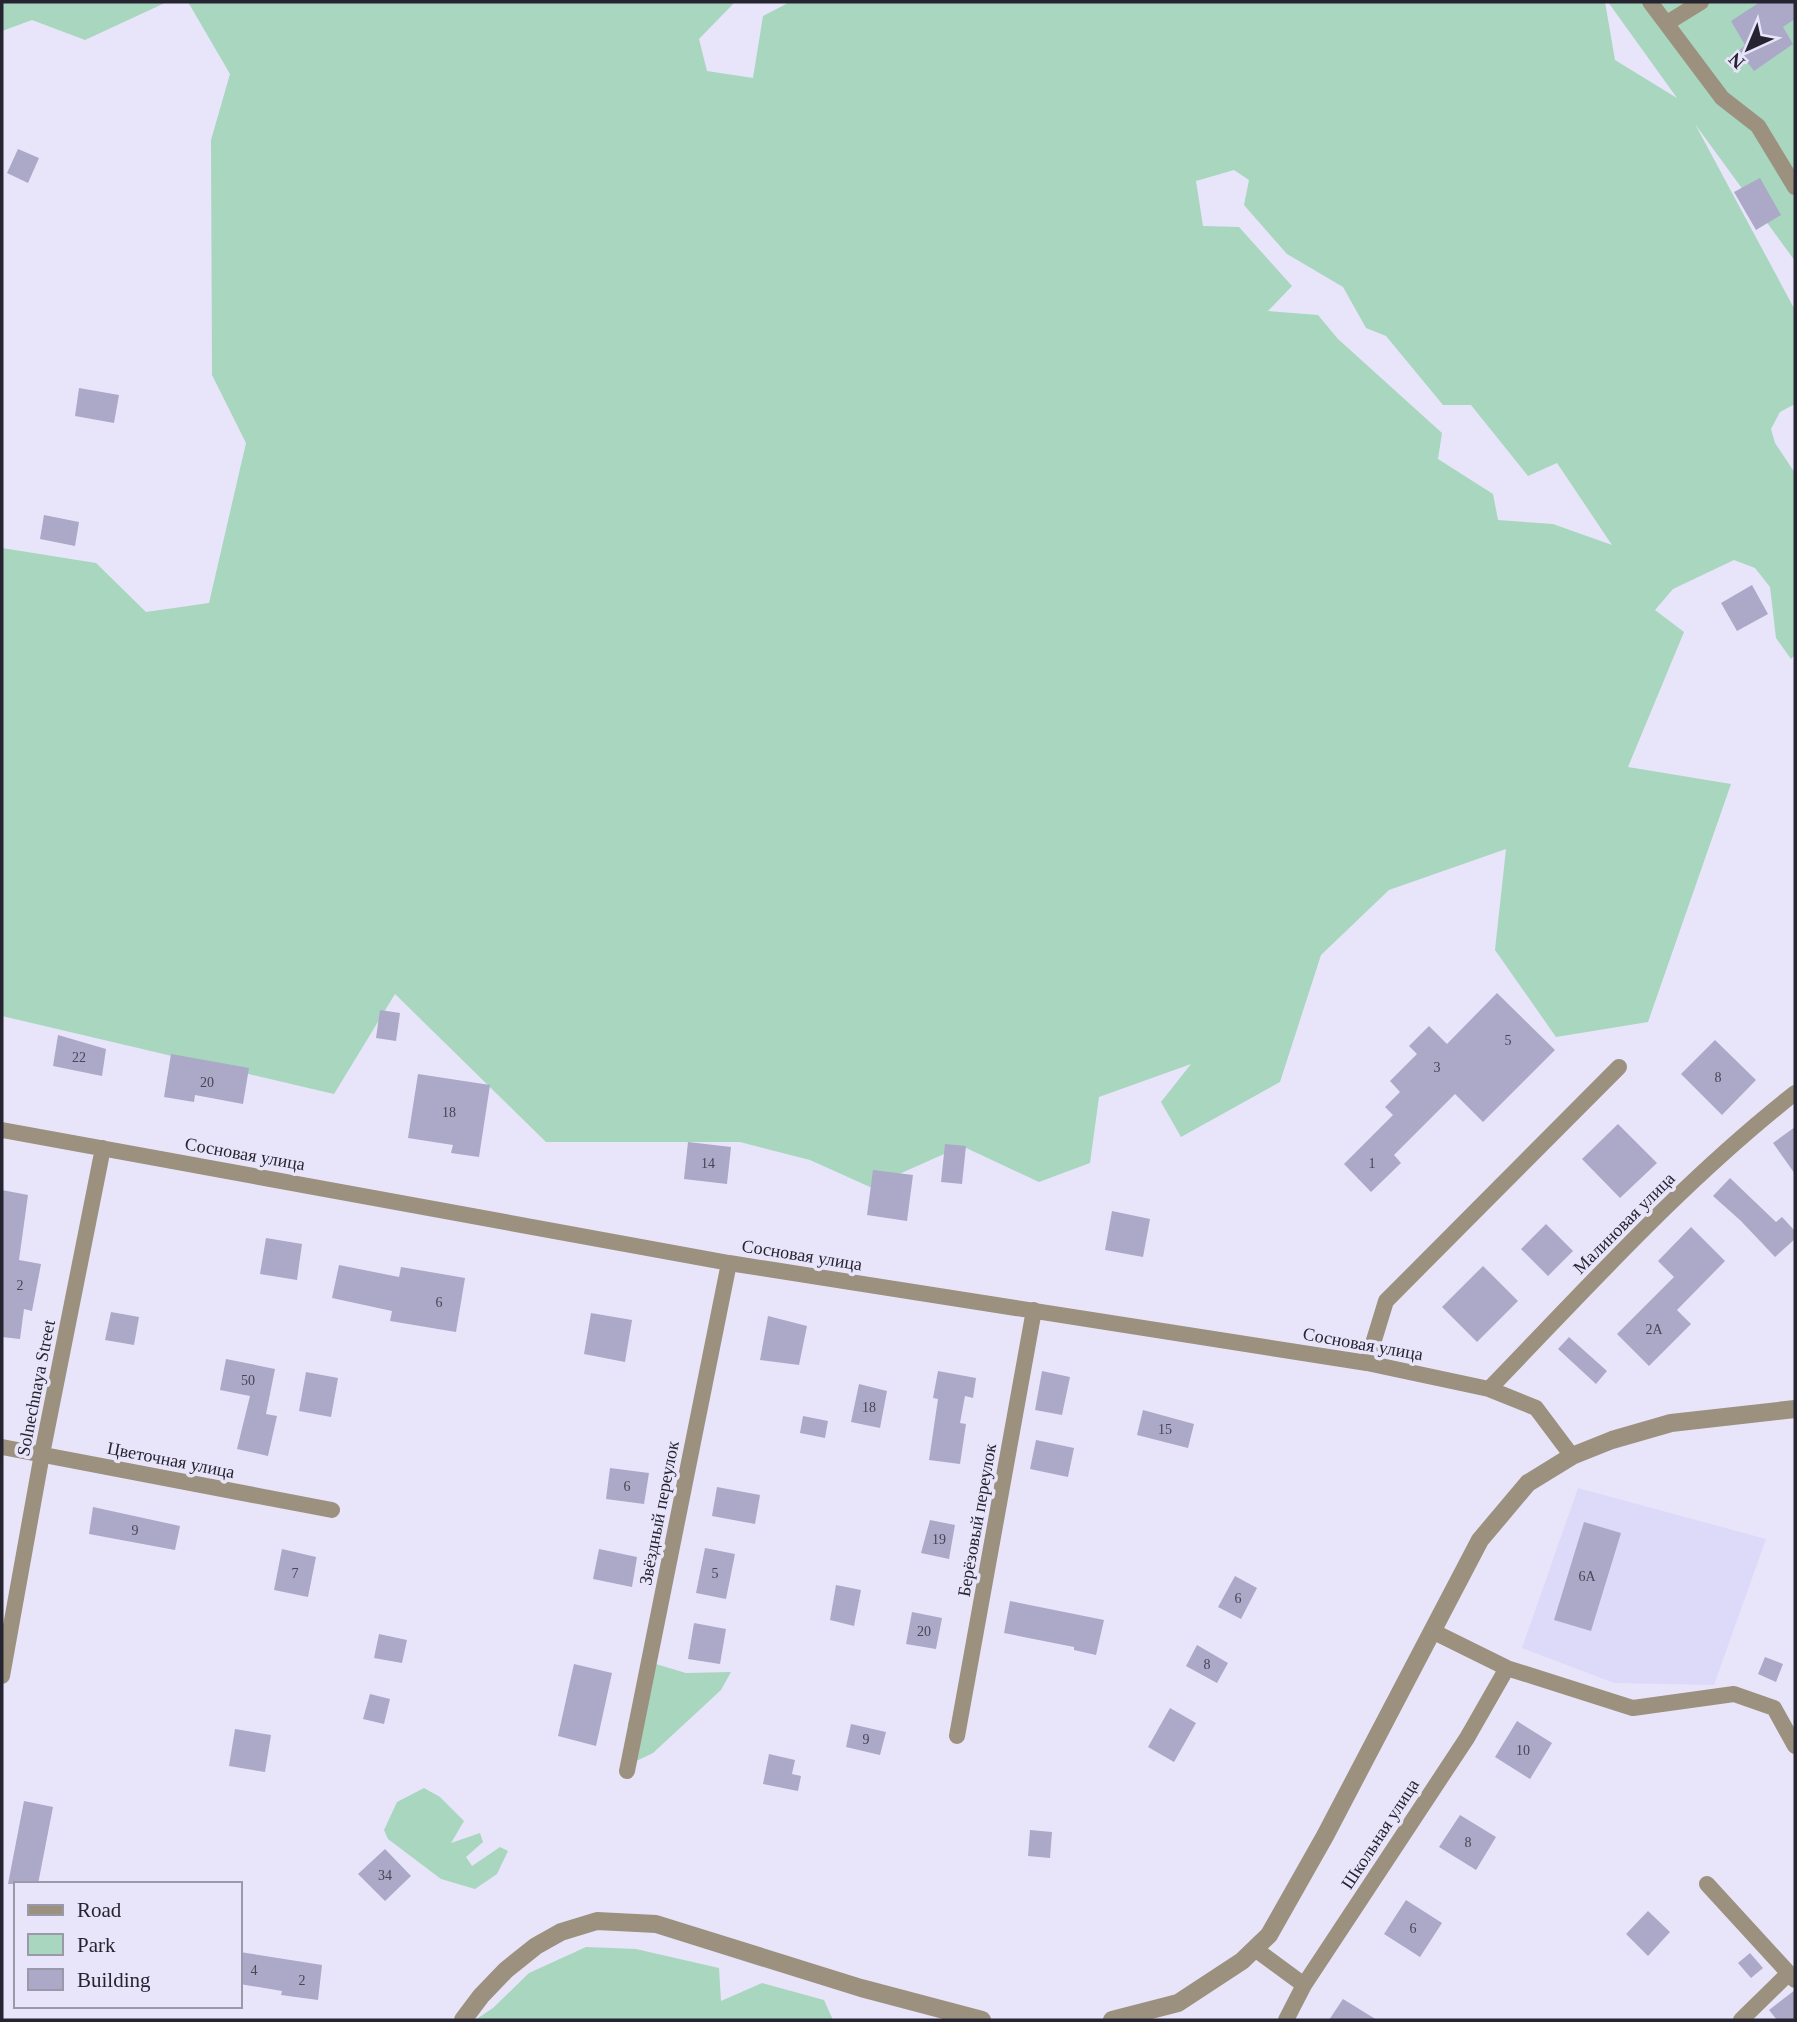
<svg xmlns="http://www.w3.org/2000/svg" width="1797" height="2022" viewBox="0 0 1797 2022" font-family="Georgia,serif">
	<rect width="100%" height="100%" fill="#e8e5fa"/>
	<path fill="#ddd9f9" d="M 1578,1488 L 1766,1539 L 1714,1685 L 1614,1683 L 1522,1648 Z"/>
	<path fill="#a8d6be" fill-rule="evenodd" d="M 2,2 L 167,2 L 85,40 L 32,20 L 2,31 Z
		M 188,2 L 735,2 L 699,39 L 707,71 L 753,78 L 763,16 L 790,2 L 1605,2 L 1615,60 L 1677,98 L 1608,2 L 1795,2 L 1795,261 L 1695,124 L 1795,310 L 1795,404 L 1780,412 L 1771,429 L 1775,443 L 1795,473 L 1795,655 L 1791,659 L 1776,638 L 1770,587 L 1755,568 L 1734,560 L 1673,589 L 1655,610 L 1684,632 L 1628,767 L 1731,784 L 1648,1022 L 1556,1037 L 1495,950 L 1506,849 L 1389,890 L 1321,955 L 1280,1082 L 1181,1137 L 1161,1102 L 1191,1064 L 1099,1097 L 1090,1163 L 1039,1182 L 962,1146 L 870,1187 L 810,1160 L 740,1142 L 546,1142 L 395,994 L 334,1094 L 2,1016 L 2,548 L 96,563 L 146,612 L 209,603 L 246,443 L 212,375 L 211,140 L 230,74 ZM 1234,170 L 1249,180 L 1244,205 L 1287,254 L 1343,287 L 1366,328 L 1386,336 L 1443,405 L 1471,405 L 1528,476 L 1557,463 L 1612,545 L 1553,524 L 1498,520 L 1493,494 L 1438,459 L 1442,433 L 1338,339 L 1318,315 L 1268,311 L 1292,286 L 1239,227 L 1203,226 L 1196,181 Z
		M 649,1662 L 686,1673 L 731,1672 L 721,1690 L 653,1753 L 632,1763 L 628,1723 L 645,1694 Z
		M 424,1788 L 440,1797 L 464,1821 L 451,1843 L 480,1833 L 483,1842 L 466,1857 L 472,1866 L 500,1847 L 508,1851 L 497,1874 L 475,1889 L 441,1879 L 388,1839 L 384,1830 L 397,1802 Z
		M 586,1947 L 636,1949 L 719,1968 L 721,2001 L 762,1983 L 824,2000 L 833,2020 L 475,2020 L 493,2008 L 529,1973 Z"/>
	<path fill="#aca8c8" d="M 1760,2 L 1795,2 L 1795,19 L 1783,27 L 1793,44 L 1754,71 L 1739,51 L 1745,45 L 1731,21 Z
		M 18,149 L 39,158 L 28,183 L 7,173 Z
		M 1760,178 L 1781,215 L 1756,230 L 1734,192 Z
		M 79,388 L 119,395 L 114,423 L 75,416 Z
		M 44,515 L 79,522 L 75,546 L 40,539 Z
		M 1752,585 L 1768,614 L 1737,631 L 1721,603 Z
		M 1497,993 L 1555,1050 L 1483,1122 L 1455,1094 L 1394,1155 L 1401,1163 L 1371,1192 L 1344,1164 L 1393,1115 L 1385,1107 L 1400,1092 L 1390,1081 L 1417,1054 L 1409,1046 L 1429,1026 L 1447,1044 Z
		M 380,1010 L 400,1013 L 396,1041 L 376,1038 Z
		M 58,1035 L 106,1049 L 102,1076 L 53,1066 Z
		M 1715,1040 L 1756,1080 L 1722,1115 L 1681,1074 Z
		M 171,1054 L 249,1068 L 243,1104 L 195,1095 L 194,1102 L 164,1097 Z
		M 418,1074 L 490,1085 L 479,1157 L 451,1153 L 453,1145 L 408,1138 Z
		M 1618,1124 L 1657,1163 L 1620,1198 L 1582,1159 Z
		M 1795,1127 L 1795,1174 L 1773,1143 Z
		M 688,1142 L 731,1147 L 727,1184 L 684,1179 Z
		M 945,1144 L 966,1146 L 962,1184 L 941,1182 Z
		M 873,1170 L 913,1175 L 907,1221 L 867,1215 Z
		M 1730,1178 L 1776,1222 L 1782,1217 L 1795,1231 L 1795,1239 L 1775,1257 L 1741,1221 L 1713,1196 Z
		M 2,1190 L 28,1195 L 19,1260 L 41,1264 L 32,1311 L 24,1309 L 20,1339 L 2,1337 Z
		M 1112,1211 L 1150,1219 L 1143,1257 L 1105,1250 Z
		M 1546,1224 L 1573,1251 L 1548,1276 L 1521,1249 Z
		M 1691,1227 L 1725,1261 L 1677,1310 L 1691,1324 L 1649,1366 L 1617,1334 L 1674,1277 L 1658,1261 Z
		M 266,1238 L 302,1244 L 297,1280 L 260,1274 Z
		M 339,1265 L 399,1277 L 401,1267 L 465,1278 L 456,1332 L 390,1321 L 392,1311 L 332,1298 Z
		M 1483,1266 L 1518,1301 L 1477,1342 L 1442,1307 Z
		M 111,1312 L 139,1317 L 134,1345 L 105,1340 Z
		M 591,1313 L 632,1320 L 625,1362 L 584,1354 Z
		M 768,1316 L 807,1326 L 799,1365 L 760,1360 Z
		M 1569,1337 L 1607,1371 L 1596,1384 L 1558,1349 Z
		M 226,1359 L 275,1369 L 266,1414 L 277,1416 L 268,1456 L 237,1449 L 250,1396 L 220,1390 Z
		M 938,1371 L 976,1378 L 973,1398 L 965,1396 L 960,1423 L 966,1424 L 960,1464 L 929,1460 L 938,1399 L 933,1398 Z
		M 1042,1371 L 1070,1377 L 1062,1415 L 1035,1410 Z
		M 306,1372 L 338,1378 L 331,1417 L 299,1411 Z
		M 859,1384 L 887,1391 L 880,1428 L 851,1422 Z
		M 1143,1410 L 1194,1424 L 1188,1448 L 1137,1435 Z
		M 803,1416 L 828,1421 L 825,1438 L 800,1433 Z
		M 1036,1440 L 1074,1448 L 1068,1477 L 1030,1469 Z
		M 610,1468 L 649,1473 L 644,1504 L 606,1499 Z
		M 717,1487 L 760,1495 L 755,1524 L 712,1516 Z
		M 93,1507 L 180,1526 L 175,1550 L 89,1534 Z
		M 930,1520 L 955,1525 L 949,1559 L 921,1553 Z
		M 1584,1522 L 1621,1533 L 1591,1631 L 1554,1620 Z
		M 705,1548 L 735,1554 L 726,1599 L 696,1593 Z
		M 282,1549 L 316,1557 L 308,1597 L 274,1590 Z
		M 599,1549 L 637,1557 L 632,1587 L 593,1579 Z
		M 1235,1576 L 1257,1588 L 1241,1619 L 1218,1607 Z
		M 836,1585 L 861,1590 L 854,1626 L 830,1620 Z
		M 1010,1601 L 1104,1620 L 1096,1655 L 1074,1650 L 1074,1647 L 1004,1633 Z
		M 912,1612 L 942,1618 L 936,1649 L 906,1644 Z
		M 694,1623 L 726,1629 L 720,1664 L 688,1659 Z
		M 379,1634 L 407,1640 L 402,1663 L 374,1658 Z
		M 1197,1645 L 1228,1663 L 1217,1683 L 1186,1666 Z
		M 1765,1657 L 1783,1664 L 1776,1682 L 1758,1674 Z
		M 574,1664 L 612,1673 L 596,1746 L 558,1736 Z
		M 370,1694 L 390,1699 L 384,1724 L 363,1719 Z
		M 1170,1708 L 1196,1723 L 1174,1762 L 1148,1747 Z
		M 1517,1721 L 1552,1743 L 1530,1779 L 1495,1757 Z
		M 851,1724 L 886,1732 L 880,1755 L 846,1747 Z
		M 235,1729 L 271,1735 L 265,1772 L 229,1766 Z
		M 769,1754 L 795,1760 L 792,1774 L 801,1776 L 798,1791 L 763,1784 Z
		M 24,1801 L 53,1807 L 38,1884 L 8,1884 Z
		M 1460,1815 L 1496,1837 L 1476,1870 L 1439,1847 Z
		M 1030,1830 L 1052,1832 L 1050,1858 L 1028,1856 Z
		M 385,1849 L 411,1876 L 385,1901 L 358,1874 Z
		M 1406,1900 L 1442,1923 L 1420,1957 L 1384,1934 Z
		M 1648,1911 L 1670,1932 L 1648,1956 L 1626,1934 Z
		M 240,1952 L 322,1965 L 318,2000 L 281,1995 L 282,1991 L 240,1984 Z
		M 1750,1953 L 1763,1968 L 1751,1978 L 1738,1963 Z
		M 1795,1990 L 1795,2020 L 1777,2020 L 1769,2010 Z
		M 1343,1999 L 1377,2020 L 1329,2020 Z"/>
	<g fill="none" stroke-linecap="round" stroke-linejoin="round">
		<path stroke="#9b917e" stroke-width="16" d="M 1650,2 L 1722,98 L 1758,126 L 1795,187
			M 1667,23 L 1701,2
			M 2,1130 L 729,1263 L 1367,1363 L 1489,1389 L 1536,1408 L 1572,1456
			M 1367,1363 L 1386,1301 L 1619,1067
			M 1489,1389 C 1588,1287 1683,1181 1795,1093
			M 2,1447 L 332,1510
			M 1432,1631 L 1507,1668 L 1633,1708 L 1734,1694 L 1774,1708 L 1795,1746
			M 2,1676 L 42,1454 L 103,1148
			M 957,1736 L 1034,1310
			M 627,1771 L 729,1263
			M 1707,1884 L 1795,1980
			M 1255,1949 L 1304,1985
			M 1286,2020 L 1304,1985 L 1467,1738 L 1507,1668
			M 1741,2020 L 1789,1973"/>
		<path stroke="#9b917e" stroke-width="18" d="M 463,2020 L 481,1996 L 506,1970 L 536,1946 L 561,1932 L 597,1921 L 656,1924 L 861,1988 L 982,2020
			M 1112,2020 L 1178,2003 L 1242,1961 L 1269,1935 L 1325,1836 L 1480,1540 L 1528,1483 L 1572,1456 L 1612,1440 L 1671,1423 L 1795,1409"/>
	</g>
	<g text-anchor="middle" stroke-width="7" stroke-linejoin="round" paint-order="stroke">
		<g font-size="14" fill="#484556">
			<text x="1508" y="1045">5</text>
			<text x="79" y="1062">22</text>
			<text x="1437" y="1072">3</text>
			<text x="1718" y="1082">8</text>
			<text x="207" y="1087">20</text>
			<text x="449" y="1117">18</text>
			<text x="708" y="1168">14</text>
			<text x="1372" y="1168">1</text>
			<text x="20" y="1290">2</text>
			<text x="439" y="1307">6</text>
			<text x="1654" y="1334">2А</text>
			<text x="248" y="1385">50</text>
			<text x="869" y="1412">18</text>
			<text x="1165" y="1434">15</text>
			<text x="627" y="1491">6</text>
			<text x="135" y="1535">9</text>
			<text x="939" y="1544">19</text>
			<text x="295" y="1578">7</text>
			<text x="715" y="1578">5</text>
			<text x="1587" y="1581">6А</text>
			<text x="1238" y="1603">6</text>
			<text x="924" y="1636">20</text>
			<text x="1207" y="1669">8</text>
			<text x="866" y="1744">9</text>
			<text x="1523" y="1755">10</text>
			<text x="1468" y="1847">8</text>
			<text x="385" y="1880">34</text>
			<text x="1413" y="1933">6</text>
			<text x="254" y="1975">4</text>
			<text x="302" y="1985">2</text>
		</g>
		<g font-size="18" fill="#262430" stroke="#e8e5fa">
			<text transform="translate(245 1154) rotate(10)" y="6">Сосновая улица</text>
			<text transform="translate(1624 1223) rotate(-45)" y="6">Малиновая улица</text>
			<text transform="translate(802 1255) rotate(9)" y="6">Сосновая улица</text>
			<text transform="translate(1363 1344) rotate(10)" y="6">Сосновая улица</text>
			<text transform="translate(36 1388) rotate(-79)" y="6">Solnechnaya Street</text>
			<text transform="translate(171 1460) rotate(11)" y="6">Цветочная улица</text>
			<text transform="translate(659 1513) rotate(-79)" y="6">Звёздный переулок</text>
			<text transform="translate(977 1520) rotate(-80)" y="6">Берёзовый переулок</text>
			<text transform="translate(1380 1834) rotate(-57)" y="6">Школьная улица</text>
		</g>
	</g>
	<rect width="1797" height="2022" fill="none" stroke="#262430" stroke-width="7"/>
	<rect x="14" y="1882" width="228" height="126" fill="#e8e5fa" stroke="#9a98a9" stroke-width="2"/>
	<rect x="28" y="1905" width="35" height="10" fill="#9b917e" stroke="#9a98a9" stroke-width="2"/>
	<text x="77" y="1917" font-size="21" fill="#262430">Road</text>
	<rect x="28" y="1934" width="35" height="21" fill="#a8d6be" stroke="#9a98a9" stroke-width="2"/>
	<text x="77" y="1952" font-size="21" fill="#262430">Park</text>
	<rect x="28" y="1969" width="35" height="21" fill="#aca8c8" stroke="#9a98a9" stroke-width="2"/>
	<text x="77" y="1987" font-size="21" fill="#262430">Building</text>
	<g transform="translate(1748 49) rotate(224)" stroke="#e8e5fa" stroke-width="5" paint-order="stroke">
	<path d="M0-5L12 26L0 18L-12 26Z" fill="#262430"/>
	<text y="-10" font-size="19" font-weight="bold" text-anchor="middle" fill="#262430">N</text>
	</g>
</svg>
